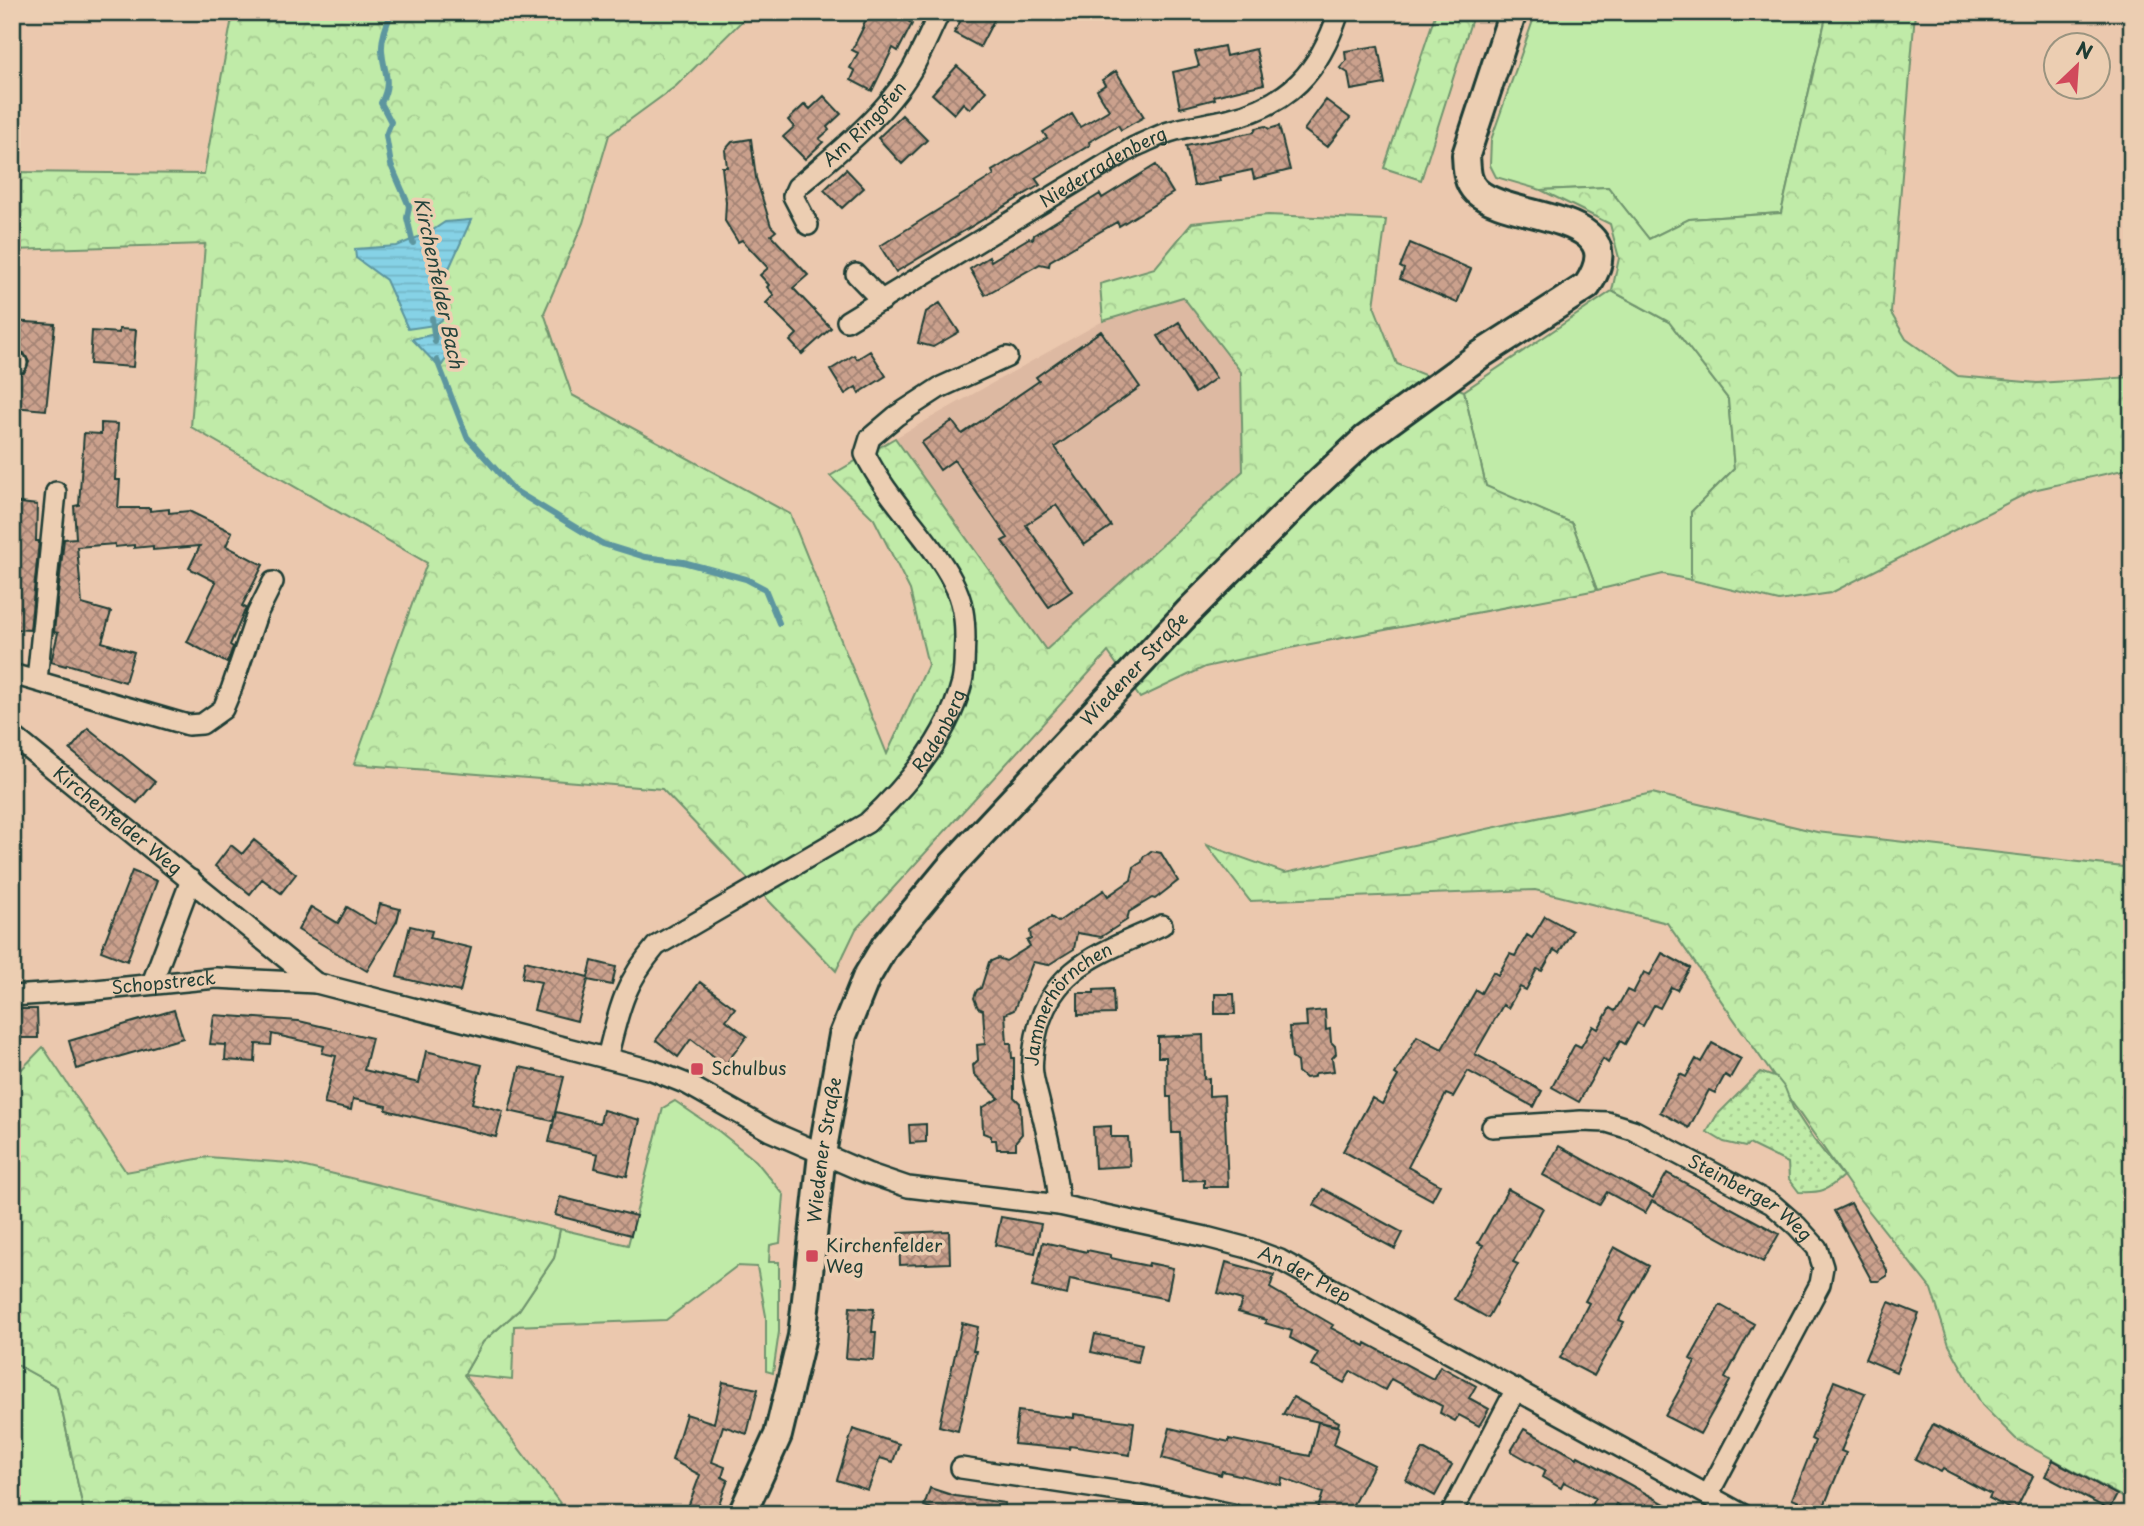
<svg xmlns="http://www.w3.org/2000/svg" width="2144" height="1526" viewBox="0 0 2144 1526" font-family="'Playpen Sans',sans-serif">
	<defs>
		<pattern id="forest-crowns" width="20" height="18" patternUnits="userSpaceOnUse" patternTransform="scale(1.75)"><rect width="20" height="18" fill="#c0eba8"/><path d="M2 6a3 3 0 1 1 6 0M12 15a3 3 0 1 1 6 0" fill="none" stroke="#a5ca91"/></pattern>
		<pattern id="park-dots" width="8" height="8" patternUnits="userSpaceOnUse" patternTransform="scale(1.75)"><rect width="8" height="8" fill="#c0eba8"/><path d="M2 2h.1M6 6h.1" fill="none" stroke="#a5ca91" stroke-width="1.8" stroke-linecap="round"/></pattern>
		<pattern id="water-rules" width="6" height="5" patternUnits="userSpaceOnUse" patternTransform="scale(1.75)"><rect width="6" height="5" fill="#86d2e6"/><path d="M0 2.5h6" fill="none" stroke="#73b5c6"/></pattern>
		<pattern id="building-cross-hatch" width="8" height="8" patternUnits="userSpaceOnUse" patternTransform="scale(1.75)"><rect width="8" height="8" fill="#cba18d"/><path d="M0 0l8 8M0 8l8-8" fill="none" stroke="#a48474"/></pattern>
	</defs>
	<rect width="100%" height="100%" fill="#ebc8ae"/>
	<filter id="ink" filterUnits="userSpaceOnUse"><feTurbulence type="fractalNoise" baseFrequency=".0143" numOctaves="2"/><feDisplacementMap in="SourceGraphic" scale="14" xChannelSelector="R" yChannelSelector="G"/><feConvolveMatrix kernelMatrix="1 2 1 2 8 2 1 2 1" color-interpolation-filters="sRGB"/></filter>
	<g filter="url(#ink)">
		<path fill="#ddb9a2" d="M 1182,297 L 1241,372 L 1243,471 L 1046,650 L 895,438 L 1103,321 Z"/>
		<path fill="#c0eba8" stroke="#70946e" stroke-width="2" d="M 1536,12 L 1815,12 L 1826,17 L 1781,213 L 1690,219 L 1649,239 L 1608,187 L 1541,190 L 1496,177 L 1490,165 L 1491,140 Z
			M 1612,291 L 1669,322 L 1728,399 L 1734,469 L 1691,512 L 1691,580 L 1663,574 L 1597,590 L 1572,523 L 1486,487 L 1464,391 Z
			M 675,1101 L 720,1132 L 756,1161 L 784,1195 L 780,1243 L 770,1245 L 769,1262 L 779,1262 L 779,1332 L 773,1373 L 766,1371 L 766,1316 L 757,1267 L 737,1266 L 666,1320 L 514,1326 L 512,1380 L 464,1375 L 483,1342 L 519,1310 L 554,1258 L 560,1229 L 628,1245 L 663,1108 Z
			M 12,1362 L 57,1387 L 83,1508 L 89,1514 L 12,1514 Z"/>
		<path fill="url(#forest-crowns)" stroke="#70946e" stroke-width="2" d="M 233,12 L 748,12 L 744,19 L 676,86 L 609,135 L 583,223 L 544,313 L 572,395 L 790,514 L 887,754 L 928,665 L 910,590 L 874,519 L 830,476 L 895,438 L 1046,650 L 1243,471 L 1241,372 L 1183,297 L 1103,321 L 1100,284 L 1155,268 L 1192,223 L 1268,215 L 1386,220 L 1374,306 L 1397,364 L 1464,391 L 1486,486 L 1572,523 L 1597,590 L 1300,646 L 1205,667 L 1140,698 L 1108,652 L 856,929 L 836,971 L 662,789 L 354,764 L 427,563 L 191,427 L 205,244 L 12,250 L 12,172 L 204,174 Z
			M 1436,12 L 1474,12 L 1421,180 L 1384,168 Z
			M 1829,12 L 1915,12 L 1891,313 L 1906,339 L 1958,376 L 2037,383 L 2132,377 L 2132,468 L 2033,490 L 1831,593 L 1779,601 L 1691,580 L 1691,512 L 1734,469 L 1728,399 L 1669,322 L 1612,291 L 1619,258 L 1610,224 L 1541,190 L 1608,187 L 1649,239 L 1689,219 L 1781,213 L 1826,17 Z
			M 1652,793 L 1817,832 L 2132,868 L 2132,1514 L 2126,1514 L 2130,1501 L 2016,1439 L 1982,1405 L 1949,1345 L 1931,1289 L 1857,1196 L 1667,923 L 1535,890 L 1250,901 L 1207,845 L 1285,873 Z
			M 43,1047 L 126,1172 L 208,1157 L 289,1163 L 560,1229 L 554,1258 L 519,1310 L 483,1342 L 464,1375 L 568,1514 L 89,1514 L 83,1508 L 57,1387 L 12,1362 L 12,1079 Z"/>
		<path fill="url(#park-dots)" stroke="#70946e" stroke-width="2" d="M 1760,1072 L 1777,1078 L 1785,1088 L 1793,1108 L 1814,1140 L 1843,1176 C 1827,1191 1821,1193 1799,1192 L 1789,1179 L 1788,1163 L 1749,1144 L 1745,1147 L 1724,1142 L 1707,1132 L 1717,1115 Z"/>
		<path fill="url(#water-rules)" stroke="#5d969f" stroke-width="2" d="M 471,220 L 442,284 L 445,318 L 434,325 L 408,329 L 386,280 L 356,258 L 355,249 L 397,246 L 430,232 L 445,222 Z
			M 444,332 L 446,359 L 440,368 L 412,339 Z"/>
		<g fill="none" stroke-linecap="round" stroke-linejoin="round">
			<path stroke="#5d969f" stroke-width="6" d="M 392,12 C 387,23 381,37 382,50 C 383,72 393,80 381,103 L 391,122 L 386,135 L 391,165 L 409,206 L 407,218 L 413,243
				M 432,318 L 435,342
				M 437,360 L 467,437 L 514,490 L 603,544 L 645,557 L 683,562 L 746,579 L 765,589 L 779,623"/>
		</g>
		<path fill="url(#building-cross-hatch)" stroke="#1f3d34" stroke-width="2" d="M 864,12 L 897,12 L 912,24 L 898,51 L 893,48 L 872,91 L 851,80 L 855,71 L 850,68 L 858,53 L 852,50 L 863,28 L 862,28 L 866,19 Z
			M 965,12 L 998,12 L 980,47 L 954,33 Z
			M 1224,46 L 1226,56 L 1256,49 L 1264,84 L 1214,96 L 1215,99 L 1180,108 L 1173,72 L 1199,66 L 1195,52 Z
			M 1378,46 L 1385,84 L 1351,90 L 1348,73 L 1340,68 L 1346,61 L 1345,51 Z
			M 957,66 L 986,91 L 970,109 L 963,103 L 954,114 L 932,94 Z
			M 1116,71 L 1144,117 L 1121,130 L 1118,125 L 1089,142 L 1090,145 L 1035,178 L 1040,185 L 896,272 L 880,246 L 994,175 L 992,171 L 1047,138 L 1043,132 L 1072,114 L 1080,127 L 1109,110 L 1097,90 L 1105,85 L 1102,80 Z
			M 824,96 L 841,114 L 827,127 L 829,130 L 819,139 L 823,142 L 805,159 L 783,137 L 794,127 L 788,120 L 805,104 L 810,109 Z
			M 1326,100 L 1350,118 L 1327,147 L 1304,130 Z
			M 902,115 L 927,140 L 902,164 L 878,138 Z
			M 1265,126 L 1269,129 L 1279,126 L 1290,170 L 1254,179 L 1252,170 L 1219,177 L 1220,181 L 1194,186 L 1186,146 L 1254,132 L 1256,128 Z
			M 751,139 L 756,178 L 771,226 L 776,231 L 771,235 L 808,275 L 793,288 L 831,328 L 802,354 L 790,341 L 797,334 L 766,303 L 774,295 L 767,287 L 769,285 L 760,275 L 768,268 L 742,240 L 738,242 L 725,221 L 726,202 L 722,167 L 727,167 L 725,150 L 732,142 Z
			M 1156,165 L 1173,193 L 1119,226 L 1117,222 L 1089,238 L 1050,261 L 1049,266 L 1040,264 L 985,295 L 970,269 L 989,257 L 991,261 L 1029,238 L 1033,239 L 1034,235 L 1100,194 L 1102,198 Z
			M 846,169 L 864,188 L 842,208 L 824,190 Z
			M 1410,243 L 1471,269 L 1457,303 L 1400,279 L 1404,269 L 1400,267 Z
			M 940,303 L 959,332 L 933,347 L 918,343 L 926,312 Z
			M 12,321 L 55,324 L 46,410 L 13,407 L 15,375 L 24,373 L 29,362 L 24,353 L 12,349 Z
			M 1179,322 L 1216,378 L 1195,393 L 1158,336 Z
			M 119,329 L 136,330 L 133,367 L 90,364 L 92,331 L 119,333 Z
			M 1101,331 L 1140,387 L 1055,447 L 1111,526 L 1084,545 L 1056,505 L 1026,525 L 1072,591 L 1049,607 L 1002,541 L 1008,538 L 954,460 L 940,470 L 921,443 L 952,421 L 962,434 L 1039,381 L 1036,377 Z
			M 870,351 L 886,376 L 859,393 L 856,387 L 845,394 L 830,370 L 854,355 L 857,359 Z
			M 101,423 L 118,424 L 115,480 L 120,480 L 118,508 L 150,508 L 150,511 L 169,509 L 169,513 L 189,511 L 232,532 L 226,546 L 263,565 L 242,606 L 246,608 L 230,645 L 233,647 L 227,663 L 187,642 L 216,582 L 189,568 L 200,546 L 153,550 L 153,546 L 134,548 L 134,545 L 115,547 L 115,544 L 77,547 L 82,604 L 111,612 L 102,642 L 134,652 L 125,682 L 67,664 L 66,666 L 51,662 L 58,633 L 54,632 L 64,539 L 76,538 L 74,506 L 79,505 L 84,433 L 101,434 Z
			M 12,502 L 37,505 L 36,541 L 39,541 L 30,630 L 12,629 Z
			M 88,728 L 155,782 L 137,803 L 70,750 Z
			M 254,840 L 296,874 L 281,893 L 262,879 L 250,894 L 215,866 L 231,845 L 242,854 Z
			M 1151,851 L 1161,853 L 1178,881 L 1155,899 L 1152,898 L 1129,912 L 1127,920 L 1101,937 L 1077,933 L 1074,949 L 1048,965 L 1033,962 L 1014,1010 L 1005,1014 L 1007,1043 L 1011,1043 L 1012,1058 L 1014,1058 L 1014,1097 L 1020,1103 L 1022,1134 L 1016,1141 L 1016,1149 L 997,1149 L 996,1140 L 991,1140 L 991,1136 L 983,1133 L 982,1108 L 999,1098 L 974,1074 L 973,1065 L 978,1060 L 977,1045 L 985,1044 L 983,1010 L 978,1008 L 974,998 L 977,990 L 981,988 L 989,962 L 998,958 L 1006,961 L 1030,946 L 1027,941 L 1031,939 L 1030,931 L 1051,917 L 1058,922 L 1104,890 L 1108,896 L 1131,880 L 1134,867 L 1142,862 L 1143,857 Z
			M 132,871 L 157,881 L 127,961 L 101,951 Z
			M 380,904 L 400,909 L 397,921 L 367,971 L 298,930 L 311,907 L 338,923 L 347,907 L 375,924 Z
			M 1545,916 L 1572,931 L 1559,953 L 1554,950 L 1542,971 L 1537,969 L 1526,990 L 1520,987 L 1508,1008 L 1503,1005 L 1475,1054 L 1542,1091 L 1534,1107 L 1468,1071 L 1453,1097 L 1446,1094 L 1408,1167 L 1440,1185 L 1432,1200 L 1343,1151 L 1372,1098 L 1382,1104 L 1398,1076 L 1395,1074 L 1417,1036 L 1442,1049 L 1476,990 L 1481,993 L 1493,972 L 1498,975 L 1510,954 L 1515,956 L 1527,935 L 1532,938 Z
			M 410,926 L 432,931 L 430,938 L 471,948 L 460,992 L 397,977 Z
			M 1662,953 L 1690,968 L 1677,990 L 1671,987 L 1660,1008 L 1654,1005 L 1643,1026 L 1637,1023 L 1625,1044 L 1620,1041 L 1608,1063 L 1603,1059 L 1579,1102 L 1552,1087 L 1575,1044 L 1581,1047 L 1593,1026 L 1598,1029 L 1610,1008 L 1615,1011 L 1627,990 L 1633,993 L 1644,972 L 1650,975 Z
			M 525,961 L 588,977 L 592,961 L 616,967 L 612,985 L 588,980 L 577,1021 L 534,1010 L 541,982 L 522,978 Z
			M 700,982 L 735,1008 L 726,1020 L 747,1036 L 725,1065 L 691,1039 L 678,1057 L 656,1040 Z
			M 1113,989 L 1114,1014 L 1078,1015 L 1078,993 L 1094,993 L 1094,990 Z
			M 1215,994 L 1234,994 L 1235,1014 L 1215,1014 Z
			M 17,1009 L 37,1009 L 38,1038 L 12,1038 L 12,1019 L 18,1019 Z
			M 174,1010 L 183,1038 L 77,1069 L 69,1041 Z
			M 1325,1010 L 1326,1030 L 1330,1029 L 1331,1042 L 1335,1046 L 1336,1054 L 1332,1058 L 1334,1071 L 1316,1073 L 1313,1077 L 1305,1078 L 1298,1072 L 1297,1062 L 1292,1058 L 1289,1027 L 1307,1026 L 1306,1012 Z
			M 214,1015 L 299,1021 L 372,1038 L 364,1070 L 419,1083 L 426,1051 L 482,1065 L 472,1103 L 503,1111 L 496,1137 L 386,1110 L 387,1106 L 353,1099 L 351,1110 L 324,1104 L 336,1056 L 322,1053 L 324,1046 L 272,1034 L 271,1045 L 256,1044 L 255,1062 L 225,1060 L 226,1045 L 210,1044 Z
			M 1203,1035 L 1204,1079 L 1209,1078 L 1209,1096 L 1224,1095 L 1228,1187 L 1204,1187 L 1204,1180 L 1182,1181 L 1180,1133 L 1172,1133 L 1171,1097 L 1167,1097 L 1166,1057 L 1158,1057 L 1158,1037 Z
			M 1712,1043 L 1741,1059 L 1730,1078 L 1725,1075 L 1715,1093 L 1709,1090 L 1689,1128 L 1660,1112 L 1680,1074 L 1686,1077 L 1696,1059 L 1701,1062 Z
			M 520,1067 L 564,1077 L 553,1121 L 509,1111 Z
			M 603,1110 L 640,1120 L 627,1176 L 595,1168 L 598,1154 L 549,1142 L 556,1112 L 600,1123 Z
			M 926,1124 L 926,1142 L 910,1143 L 909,1125 Z
			M 1111,1126 L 1111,1137 L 1128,1137 L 1130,1166 L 1095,1168 L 1093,1127 Z
			M 1559,1146 L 1653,1198 L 1667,1173 L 1779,1234 L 1763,1262 L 1652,1201 L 1645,1213 L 1607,1192 L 1599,1205 L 1543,1175 Z
			M 1323,1189 L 1403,1233 L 1395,1249 L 1314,1205 Z
			M 1508,1189 L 1543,1208 L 1513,1262 L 1518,1264 L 1488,1318 L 1454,1299 L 1483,1245 L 1478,1243 Z
			M 560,1197 L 636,1216 L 631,1235 L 555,1215 Z
			M 1851,1203 L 1887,1270 L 1887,1276 L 1879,1281 L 1872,1281 L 1834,1211 Z
			M 1001,1217 L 1041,1224 L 1035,1253 L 995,1245 Z
			M 949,1231 L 950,1263 L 900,1265 L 899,1233 Z
			M 1043,1242 L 1087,1252 L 1087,1250 L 1111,1255 L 1111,1258 L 1129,1262 L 1148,1266 L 1149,1263 L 1173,1268 L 1167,1299 L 1070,1279 L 1067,1295 L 1032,1287 Z
			M 1614,1247 L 1649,1266 L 1619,1320 L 1624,1322 L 1594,1376 L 1560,1358 L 1589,1303 L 1585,1301 Z
			M 1226,1262 L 1274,1275 L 1270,1288 L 1333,1325 L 1331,1328 L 1365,1346 L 1366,1343 L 1433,1379 L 1440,1366 L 1476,1386 L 1469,1398 L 1489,1409 L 1479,1426 L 1459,1415 L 1455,1421 L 1440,1413 L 1442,1406 L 1391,1379 L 1385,1390 L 1351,1371 L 1344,1383 L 1311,1365 L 1318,1353 L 1290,1338 L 1292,1331 L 1265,1323 L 1266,1320 L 1238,1312 L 1242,1300 L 1218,1293 Z
			M 1889,1302 L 1919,1314 L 1896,1372 L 1865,1359 Z
			M 1720,1305 L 1754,1324 L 1725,1378 L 1730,1381 L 1700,1434 L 1665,1416 L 1695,1362 L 1690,1359 Z
			M 850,1307 L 874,1309 L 872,1332 L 876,1332 L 874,1360 L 846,1358 Z
			M 962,1323 L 978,1327 L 973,1351 L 976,1351 L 958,1431 L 939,1426 Z
			M 1095,1334 L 1142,1344 L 1138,1362 L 1091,1352 Z
			M 1834,1381 L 1865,1393 L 1841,1451 L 1846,1453 L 1822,1511 L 1792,1499 L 1815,1441 L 1811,1439 Z
			M 723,1382 L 758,1389 L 747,1434 L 723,1426 L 712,1462 L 725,1467 L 722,1477 L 728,1480 L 715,1514 L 706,1514 L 688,1507 L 700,1475 L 672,1460 L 686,1414 L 714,1423 Z
			M 1293,1397 L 1339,1422 L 1338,1426 L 1283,1414 Z
			M 1018,1411 L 1074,1418 L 1074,1414 L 1134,1422 L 1130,1455 L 1070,1446 L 1069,1449 L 1014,1444 Z
			M 1318,1422 L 1339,1427 L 1334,1445 L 1374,1465 L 1348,1514 L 1316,1514 L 1323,1493 L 1282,1478 L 1281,1485 L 1222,1471 L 1221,1475 L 1162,1458 L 1170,1428 L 1229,1442 L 1229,1439 L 1310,1456 Z
			M 1933,1424 L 2033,1476 L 2015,1512 L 1989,1498 L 1991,1494 L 1943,1469 L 1941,1472 L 1915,1459 Z
			M 853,1429 L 899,1444 L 893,1462 L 880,1458 L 868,1490 L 837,1480 Z
			M 1524,1429 L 1577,1458 L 1578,1456 L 1683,1514 L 1633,1514 L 1616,1504 L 1611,1514 L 1607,1514 L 1591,1505 L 1595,1498 L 1564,1482 L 1561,1488 L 1542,1477 L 1545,1470 L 1511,1451 Z
			M 1423,1449 L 1452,1465 L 1435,1496 L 1406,1480 Z
			M 2053,1460 L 2117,1495 L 2109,1510 L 2045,1476 Z
			M 930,1488 L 955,1496 L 1005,1503 L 1004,1514 L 947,1514 L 924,1506 Z"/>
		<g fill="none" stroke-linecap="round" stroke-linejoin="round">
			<defs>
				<g id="street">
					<path id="s1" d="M 808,225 L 793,196 L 797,187 C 836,154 885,115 911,71 C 922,52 930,32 940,12"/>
					<path d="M 856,274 L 882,301"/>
					<path id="s2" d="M 847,321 L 1134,147 C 1146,142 1157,136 1169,132 C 1188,126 1208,124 1228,119 C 1290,104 1319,72 1339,12"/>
					<path d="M 12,363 L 17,363"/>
					<path d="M 12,674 L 188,725 L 202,724 L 223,709 L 231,690 L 257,614 L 273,582"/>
					<path d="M 37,680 L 56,492"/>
					<path id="s3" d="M 12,735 L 316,983 L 652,1070 L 687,1084 L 770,1131 L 867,1173 L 908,1187 L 1059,1205 L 1206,1237 L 1248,1248 L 1280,1260 L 1742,1514"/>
					<path d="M 152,983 L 191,880"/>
					<path id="s4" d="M 12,996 L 86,991 L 216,978 L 316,983"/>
					<path id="s5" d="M 607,1058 C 619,1010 623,985 656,946 L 867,823 C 908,785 948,738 962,682 C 965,669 964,653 965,639 C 965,618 963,601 953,582 C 929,536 888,501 865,454 L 870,438 L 896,416 L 939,388 L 1007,357"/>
					<path id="s6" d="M 1492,1127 L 1581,1121 L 1607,1122 L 1633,1130 L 1772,1204 L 1797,1226 L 1817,1248 L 1823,1267 L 1820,1284 L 1708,1495"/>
					<path id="s7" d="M 1059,1205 C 1057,1171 1048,1139 1040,1105 C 1038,1095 1034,1084 1033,1074 C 1031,1062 1034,1048 1036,1036 C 1051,965 1104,953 1162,925"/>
					<path d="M 961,1468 L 1136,1494 L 1232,1514"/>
					<path d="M 1451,1514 L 1516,1389"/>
				</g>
				<g id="secondary">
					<path id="s8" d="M 742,1514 L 778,1435 L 802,1336 L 822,1154 L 843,1035 L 866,978 L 885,946 L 952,865 L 1190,610 L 1308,492 L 1365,439 L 1480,355 L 1587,286 C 1637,211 1509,222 1476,191 C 1466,181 1467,168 1466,155 L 1513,12"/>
				</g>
			</defs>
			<use href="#street" stroke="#1f3d34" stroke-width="24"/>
			<use href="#secondary" stroke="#1f3d34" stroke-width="32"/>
			<use href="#street" stroke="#ecceb2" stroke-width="19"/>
			<use href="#secondary" stroke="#ecceb2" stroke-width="26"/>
		</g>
	</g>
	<g fill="#d1495b" stroke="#ecceb2" stroke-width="2.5">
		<rect x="690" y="1062" width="14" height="14" rx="3.5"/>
		<rect x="805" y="1249" width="14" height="14" rx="3.5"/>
	</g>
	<g text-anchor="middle" stroke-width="7" stroke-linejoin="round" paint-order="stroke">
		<g font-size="18" fill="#1f3d34" stroke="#ecceb2">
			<text dy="6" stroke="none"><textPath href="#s1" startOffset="135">Am Ringofen</textPath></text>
			<text dy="6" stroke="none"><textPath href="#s2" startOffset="299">Niederradenberg</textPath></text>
			<text dy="6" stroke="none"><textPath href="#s8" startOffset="964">Wiedener Straße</textPath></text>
			<text dy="6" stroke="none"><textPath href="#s5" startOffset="486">Radenberg</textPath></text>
			<text dy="6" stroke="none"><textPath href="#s3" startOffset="136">Kirchenfelder Weg</textPath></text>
			<text dy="6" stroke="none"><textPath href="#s4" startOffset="152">Schopstreck</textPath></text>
			<text dy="6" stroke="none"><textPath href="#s7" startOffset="217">Jammerhörnchen</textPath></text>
			<text dy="6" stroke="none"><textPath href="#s8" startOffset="376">Wiedener Straße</textPath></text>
			<text dy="6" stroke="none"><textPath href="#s6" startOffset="278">Steinberger Weg</textPath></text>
			<text dy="6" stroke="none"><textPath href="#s3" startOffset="1430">An der Piep</textPath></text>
		</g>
		<g font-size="18" fill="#1f3d34" stroke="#ecceb2" text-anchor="start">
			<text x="711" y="1075">Schulbus</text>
			<text x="826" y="1252">Kirchenfelder<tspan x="826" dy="21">Weg</tspan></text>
		</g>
		<g font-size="19" font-style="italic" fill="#24443d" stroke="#ecceb2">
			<text transform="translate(439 283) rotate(78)" y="7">Kirchenfelder Bach</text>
		</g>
	</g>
	<rect width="2144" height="1526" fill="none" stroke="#ecceb2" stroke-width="42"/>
	<rect x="21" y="21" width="2102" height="1484" fill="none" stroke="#1f3d34" stroke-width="2.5" filter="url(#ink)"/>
	<g transform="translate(2077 66) rotate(25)"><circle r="33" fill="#ecceb2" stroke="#9a9480" stroke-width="2"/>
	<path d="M0-5L12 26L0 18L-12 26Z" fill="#d1495b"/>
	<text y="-10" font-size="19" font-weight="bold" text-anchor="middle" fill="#1f3d34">N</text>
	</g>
</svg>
